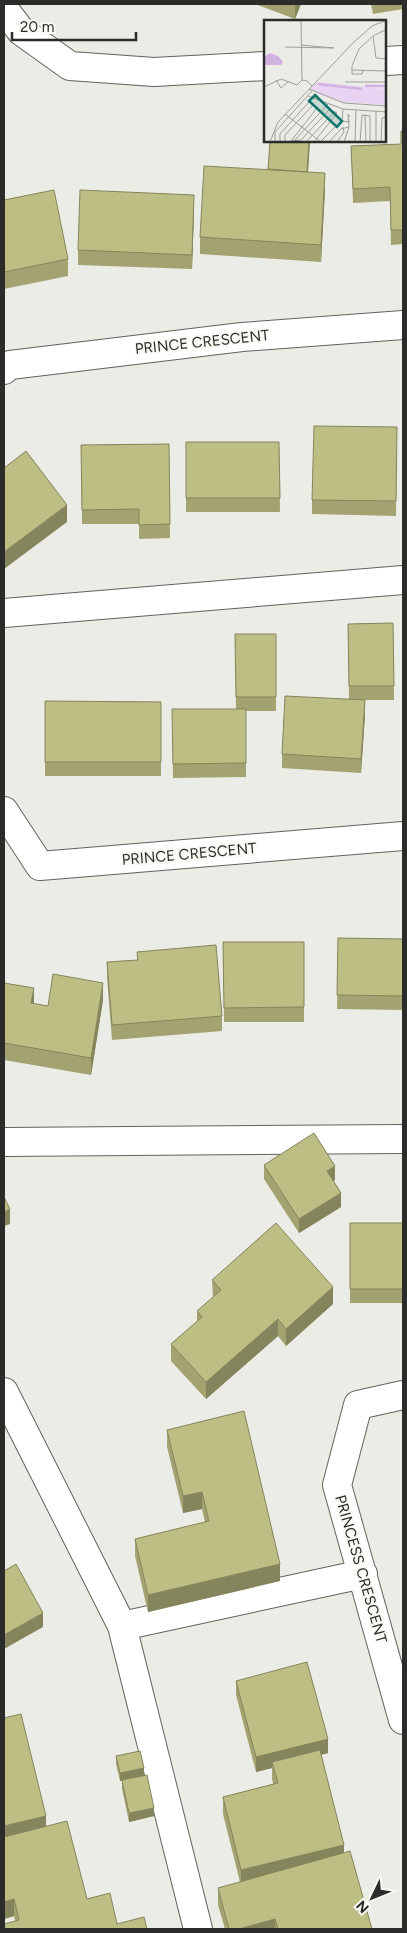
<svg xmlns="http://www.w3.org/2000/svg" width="407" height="1933" viewBox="0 0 407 1933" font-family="Figtree,sans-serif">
	<rect width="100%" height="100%" fill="#ecece6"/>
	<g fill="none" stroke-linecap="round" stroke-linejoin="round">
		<defs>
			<path id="minor" d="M 4,9 L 21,31 L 70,66 L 154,72 L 266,66
				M 386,61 L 403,60
				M 4,370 L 10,365 L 242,337 L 403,325
				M 4,613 L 403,580
				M 4,811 L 40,866 L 403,836
				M 4,1142 L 403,1139
				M 4,1392 L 122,1626 L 198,1929
				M 403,1395 L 358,1405 L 337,1485 L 403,1720
				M 122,1626 L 363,1574"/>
		</defs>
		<use href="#minor" stroke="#62625d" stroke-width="30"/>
		<use href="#minor" stroke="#fff" stroke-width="28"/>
	</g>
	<path fill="#a3a372" d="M 255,4 L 301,4 L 295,19 Z
		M 371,4 L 403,4 L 403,9 L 373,14 Z
		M 403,131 L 403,244 L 391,245 L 390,201 L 353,203 L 351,146 L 401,144 Z
		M 270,141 L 310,141 L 308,172 L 325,190 L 321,262 L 200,254 L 200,237 L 268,170 Z
		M 4,200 L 68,259 L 68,276 L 4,289 Z
		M 194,209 L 192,269 L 78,265 L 78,250 Z
		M 397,427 L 396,516 L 312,514 L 312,500 Z
		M 186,442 L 279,442 L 280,512 L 186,512 Z
		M 169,444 L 170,538 L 139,539 L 139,524 L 82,524 L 81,445 Z
		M 393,623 L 394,700 L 365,700 L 365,715 L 361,773 L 282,768 L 282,754 L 349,699 L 348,624 Z
		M 235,634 L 276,634 L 276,711 L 246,711 L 246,777 L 173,778 L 172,709 L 236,709 Z
		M 45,701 L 161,702 L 161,776 L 45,776 Z
		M 338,938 L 403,939 L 403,1010 L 337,1009 Z
		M 223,942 L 304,942 L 304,1022 L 224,1022 Z
		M 137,952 L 222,1016 L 222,1031 L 112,1040 L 107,977 L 107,962 L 137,960 Z
		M 4,983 L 34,1004 L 48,1006 L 103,1000 L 91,1075 L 4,1060 Z
		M 264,1165 L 335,1180 L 333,1181 L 341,1207 L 299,1233 L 264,1179 Z
		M 350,1223 L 403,1223 L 403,1303 L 350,1303 Z
		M 212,1280 L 333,1304 L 286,1346 L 278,1336 L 206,1399 L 171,1361 L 171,1344 L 197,1321 L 197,1311 L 213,1298 Z
		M 167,1430 L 280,1581 L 148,1612 L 135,1556 L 135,1539 L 205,1522 L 202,1509 L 183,1513 L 167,1447 Z
		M 236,1681 L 328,1753 L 321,1755 L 344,1853 L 372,1929 L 225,1929 L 218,1905 L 218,1888 L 240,1882 L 223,1814 L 223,1797 L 273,1784 L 272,1779 L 272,1768 L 256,1772 L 236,1695 Z
		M 116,1756 L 144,1776 L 154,1816 L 129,1822 L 122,1789 L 122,1781 L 120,1781 L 116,1764 Z
		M 46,1826 L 87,1899 L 117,1924 L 147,1929 L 15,1921 L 14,1916 L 4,1919 Z"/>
	<path fill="#84855c" d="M 295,4 L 301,4 L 295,19 Z
		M 309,141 L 310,141 L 307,186 L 307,172 Z
		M 325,173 L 325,190 L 321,262 L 321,245 Z
		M 194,195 L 194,209 L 192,269 L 192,255 Z
		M 67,505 L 67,522 L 4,569 L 4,552 Z
		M 365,700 L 365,715 L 361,773 L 361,759 Z
		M 103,983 L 103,1000 L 91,1075 L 91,1058 Z
		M 34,988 L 34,1005 L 31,1003 Z
		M 335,1166 L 335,1180 L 327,1185 L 327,1171 Z
		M 341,1193 L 341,1207 L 299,1233 L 299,1219 Z
		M 10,1209 L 10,1224 L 4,1226 L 4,1212 Z
		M 333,1287 L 333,1304 L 286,1346 L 286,1329 Z
		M 278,1319 L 278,1336 L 206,1399 L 206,1382 Z
		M 202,1492 L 202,1509 L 183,1513 L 183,1496 Z
		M 280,1564 L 280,1581 L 148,1612 L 148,1595 Z
		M 43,1613 L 43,1627 L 4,1649 L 4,1635 Z
		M 328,1739 L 328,1753 L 273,1767 L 272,1762 L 272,1768 L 256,1772 L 256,1757 Z
		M 144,1768 L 144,1776 L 120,1781 L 120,1773 Z
		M 154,1808 L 154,1816 L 129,1822 L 129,1813 Z
		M 46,1816 L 46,1830 L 4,1841 L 4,1826 Z
		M 344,1845 L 344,1862 L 241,1887 L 241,1870 Z
		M 14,1899 L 14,1916 L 4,1919 L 4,1902 Z
		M 275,1919 L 275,1929 L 239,1929 Z"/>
	<path fill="#bdbe84" stroke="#84855c" d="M 401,131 L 403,131 L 403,230 L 391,230 L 390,187 L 353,189 L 351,146 L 401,144 Z
		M 270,141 L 309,141 L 307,172 L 268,169 Z
		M 204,166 L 325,173 L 321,245 L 200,237 Z
		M 54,190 L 68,259 L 4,272 L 4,200 Z
		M 80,190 L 194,195 L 192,255 L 78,250 Z
		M 314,426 L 397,427 L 396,501 L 312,500 Z
		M 186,442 L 279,442 L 280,498 L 186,498 Z
		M 169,444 L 170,524 L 139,525 L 139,509 L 82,510 L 81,445 Z
		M 26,451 L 67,505 L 4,552 L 4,468 Z
		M 393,623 L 394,686 L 349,686 L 348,624 Z
		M 235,634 L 276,634 L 276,697 L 236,697 Z
		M 285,696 L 365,700 L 361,759 L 282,754 Z
		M 45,701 L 161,702 L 161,762 L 45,762 Z
		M 172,709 L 246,709 L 246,763 L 173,764 Z
		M 338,938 L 403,939 L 403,996 L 337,995 Z
		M 223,942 L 304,942 L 304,1007 L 224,1008 Z
		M 216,945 L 222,1016 L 112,1025 L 107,962 L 138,960 L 137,952 Z
		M 53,974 L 103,983 L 91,1058 L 4,1043 L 4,983 L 34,988 L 31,1003 L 48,1006 Z
		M 314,1133 L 335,1166 L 327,1171 L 341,1193 L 299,1219 L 264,1165 Z
		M 4,1197 L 10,1209 L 4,1212 Z
		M 276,1223 L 333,1287 L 286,1329 L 278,1319 L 206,1382 L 171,1344 L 202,1317 L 197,1311 L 221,1290 L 212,1280 Z
		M 350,1223 L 403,1223 L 403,1289 L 350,1289 Z
		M 244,1411 L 280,1564 L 148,1595 L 135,1539 L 209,1521 L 202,1492 L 183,1496 L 167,1430 Z
		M 16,1564 L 43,1613 L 4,1635 L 4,1571 Z
		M 307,1662 L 328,1739 L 256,1757 L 236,1681 Z
		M 21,1714 L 46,1816 L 4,1826 L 4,1718 Z
		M 320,1750 L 344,1845 L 241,1870 L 223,1797 L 278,1783 L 272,1762 Z
		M 140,1751 L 144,1768 L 120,1773 L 116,1756 Z
		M 147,1775 L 154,1808 L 129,1813 L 122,1780 Z
		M 67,1821 L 87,1899 L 110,1893 L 117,1924 L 144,1917 L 147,1929 L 4,1929 L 4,1924 L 19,1920 L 14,1899 L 4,1902 L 4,1837 Z
		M 350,1851 L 372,1929 L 321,1929 L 320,1928 L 317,1929 L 278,1929 L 275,1919 L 239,1929 L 229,1929 L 218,1888 Z"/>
	<g text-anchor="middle" stroke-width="4" stroke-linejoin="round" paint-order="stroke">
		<g font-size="15" fill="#2b2b29" stroke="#f9f9f3">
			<text transform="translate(202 342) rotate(-6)" y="5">PRINCE CRESCENT</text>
			<text transform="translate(189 854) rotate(-5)" y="5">PRINCE CRESCENT</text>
			<text transform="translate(361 1569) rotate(74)" y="5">PRINCESS CRESCENT</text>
		</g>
	</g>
	<g transform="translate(264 20)">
		<rect width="122" height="122" fill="#ecece6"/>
		<path d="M 53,62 L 122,69 L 122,85 L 80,82 L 56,75 L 46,69 Z" fill="#e8d4f2"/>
		<path d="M 6,33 L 14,36 L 19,42 L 17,45 L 0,45 L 0,37 Z" fill="#d2b1e3"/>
		<path fill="none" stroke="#d2b1e3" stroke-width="2.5" d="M 54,64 L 98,69M 101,66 L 123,66"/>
		<path fill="none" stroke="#9f9f9a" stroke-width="1" d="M 37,0 L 38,60M 123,9 L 109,16 L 95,29 L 88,46 L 88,50 L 123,51M 109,16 L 112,38 L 123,39M 21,27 L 70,28 L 37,25M 88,50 L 88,54 L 98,54 L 99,50M 12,60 L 17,68 L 25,61M 81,62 L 123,62M 0,67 L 17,59 L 33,65 L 38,60 L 43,61 L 48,66M 45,69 L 80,83 L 123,86M 44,76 L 79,89M 112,91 L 112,122M 21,94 L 57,122M 101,96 L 102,122M 78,101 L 79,89 L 123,92M 85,107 L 84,94 L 86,97M 31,120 L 64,84M 6,122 L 14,102 L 89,23 L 108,6 L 123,0M 11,122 L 11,112 L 48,71M 16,122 L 16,114 L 45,82 L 53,88 L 27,121 L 37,120 L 65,90 L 73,93 L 50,122M 21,122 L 21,115 L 49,85M 42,122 L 71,91M 56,122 L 77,101 L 86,102M 65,122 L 77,109 L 85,107 L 80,122M 73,122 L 80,112 L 79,107M 91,122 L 92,90M 96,122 L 98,95 L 106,96 L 106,122M 117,122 L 118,98 L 123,97"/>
		<path fill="#0f766e" fill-opacity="0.15" stroke="#0f766e" stroke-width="2.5" d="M 51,75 L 78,101 L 73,107 L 45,81 Z"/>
		<rect width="122" height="122" fill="none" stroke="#2b2b29" stroke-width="2.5"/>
	</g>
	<rect width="407" height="1933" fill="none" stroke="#2b2b29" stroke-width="10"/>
	<g transform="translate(372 1898) rotate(227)" stroke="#f9f9f3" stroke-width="4" paint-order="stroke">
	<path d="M0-4L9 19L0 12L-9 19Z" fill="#2b2b29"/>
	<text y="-8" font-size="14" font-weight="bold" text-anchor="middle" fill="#2b2b29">N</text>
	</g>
	<path d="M12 32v8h124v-8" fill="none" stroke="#2b2b29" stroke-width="2.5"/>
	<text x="20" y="32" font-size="15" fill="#2b2b29" stroke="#f9f9f3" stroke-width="4" paint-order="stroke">20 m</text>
</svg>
